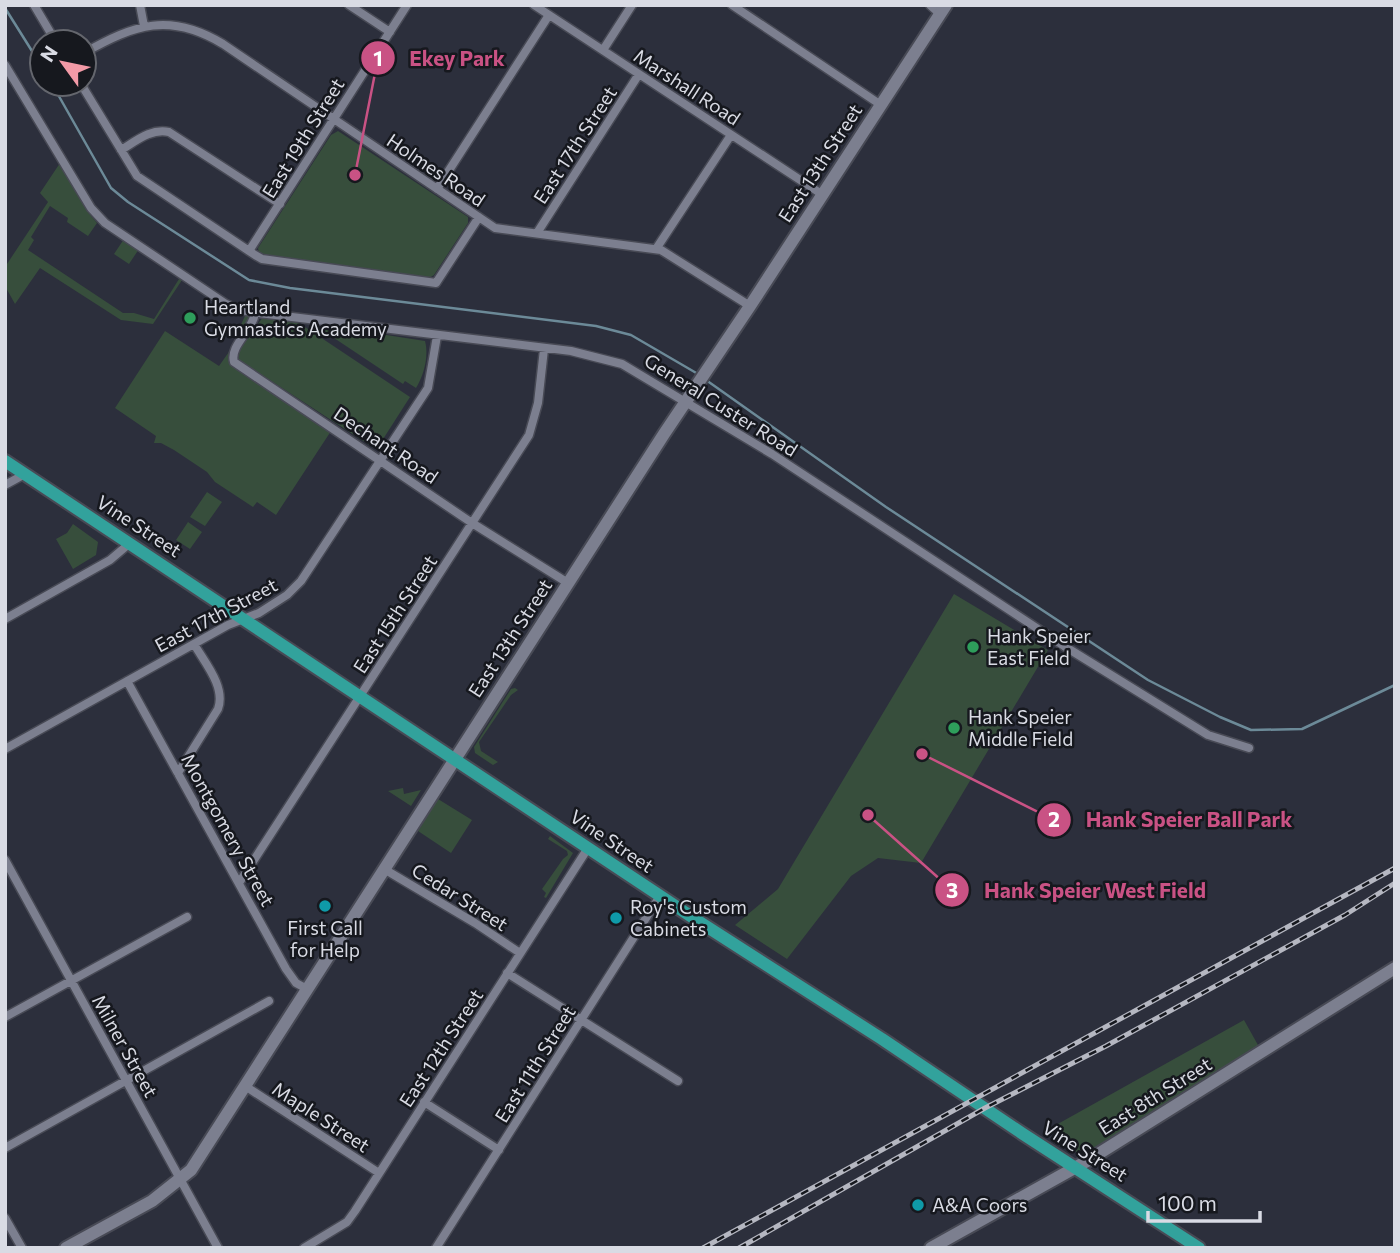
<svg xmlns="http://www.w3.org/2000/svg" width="1400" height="1253" viewBox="0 0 1400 1253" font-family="Commissioner,sans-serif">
	<rect width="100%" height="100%" fill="#2c2f3c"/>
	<path fill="#374e3c" d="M 338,131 L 468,217 L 468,223 L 434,275 L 429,278 L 259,254 L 258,248 L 331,135 Z
		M 60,163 L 87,211 L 97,223 L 88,236 L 67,222 L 68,218 L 50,206 L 31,237 L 34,240 L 28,250 L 123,313 L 134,313 L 154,319 L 179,279 L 182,280 L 153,324 L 121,320 L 40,268 L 15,304 L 5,286 L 5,267 L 48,202 L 40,193 Z
		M 124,239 L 139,249 L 129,264 L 114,254 Z
		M 249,312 L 255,313 L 232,356 L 333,428 L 276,515 L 257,502 L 253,507 L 215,482 L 207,472 L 174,450 L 161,443 L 154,443 L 156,436 L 115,408 L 165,331 L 219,366 L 238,339 L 235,337 L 245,316 Z
		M 263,317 L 296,321 L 410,397 L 378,447 L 374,448 L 236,358 L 236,354 Z
		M 322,325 L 425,341 C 429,356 424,375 416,388 L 405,381 L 403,384 L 319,328 Z
		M 207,492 L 222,502 L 205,526 L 190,517 Z
		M 188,522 L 202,532 L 190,549 L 176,540 Z
		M 73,524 L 98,542 L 96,555 L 73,569 L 56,539 L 67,533 Z
		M 954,594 L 1048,650 L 921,863 L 878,858 L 851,876 L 787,959 L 735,925 L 778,889 Z
		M 515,688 L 518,690 L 511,695 L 479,742 L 481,751 L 498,762 L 493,765 L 475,753 L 474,747 L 511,689 Z
		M 403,788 L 404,794 L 421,790 L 411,806 L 388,791 Z
		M 438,799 L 472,820 L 451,853 L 418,831 Z
		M 550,836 L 573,853 L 546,898 L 544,897 L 546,893 L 542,889 L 563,859 L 568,855 L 567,851 L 548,839 Z
		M 1244,1020 L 1263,1054 L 1080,1155 L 1047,1130 Z"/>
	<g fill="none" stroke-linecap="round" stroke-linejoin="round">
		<path stroke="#6c8a98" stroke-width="2.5" d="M 5,8 L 42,67
			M 52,84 L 111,188 L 128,202 L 249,280 L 290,288 L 596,326 L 631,335 L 698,374
			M 706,380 L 886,507 L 1148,680 L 1220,717 L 1251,730 L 1302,729 L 1395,685"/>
		<defs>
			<path id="street" d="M 34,5 L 56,42
				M 140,5 L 144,26
				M 349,5 L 390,32
				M 534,5 L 823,195
				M 732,5 L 881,105
				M 930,5 L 940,14
				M 603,50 L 632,5
				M 84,53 C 135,24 170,12 223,44 L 495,228 L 661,250 L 750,306
				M 5,65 L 91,208 L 105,223 L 226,304 L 240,310 L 259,313 L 571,351 L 622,364 L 772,454 L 1064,646 L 1208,735 L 1249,748
				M 81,84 L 137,176 L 255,255 L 262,259 L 436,283 L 479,217
				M 121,150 C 136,141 151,128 169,132 L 280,204
				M 437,189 L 549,15
				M 537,233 L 639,74
				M 656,249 L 731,135
				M 249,251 L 407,5
				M 255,313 C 253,330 229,346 234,362 L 472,523 L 568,583
				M 5,485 L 25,474
				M 5,619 L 110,560 L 130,543
				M 127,681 L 286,969 L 296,983 L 307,989
				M 5,749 L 228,625 L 259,613 L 287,595 L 301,581 L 428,388 L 437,336
				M 178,773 L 218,709 C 226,687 205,663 194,644
				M 5,860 L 218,1248
				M 384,869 L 475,923 L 520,953
				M 239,883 L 529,435 L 538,403 L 544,349
				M 507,973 L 678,1081
				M 5,1017 L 187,917
				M 245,1086 L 379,1173
				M 424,1102 L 499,1150
				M 5,1148 L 269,1001
				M 5,1218 L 22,1248
				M 304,1248 L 347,1222 L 355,1211 L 588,848
				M 436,1248 L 660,896"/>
			<path id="secondary" d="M 66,1248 L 152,1201 L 191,1170 L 664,434 L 750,306 L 946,5
				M 931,1248 L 1087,1161 L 1395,968"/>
			<path id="primary" d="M 5,461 L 698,921 L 882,1039 L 1023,1134 L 1199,1248"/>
		</defs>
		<use href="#street" stroke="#484a55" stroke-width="11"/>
		<use href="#secondary" stroke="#484a55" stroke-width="16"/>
		<use href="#primary" stroke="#484a55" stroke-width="16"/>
		<use href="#street" stroke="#7c7f8f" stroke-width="8"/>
		<use href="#secondary" stroke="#7c7f8f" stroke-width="12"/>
		<use href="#primary" stroke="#32a29c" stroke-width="12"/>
		<defs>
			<path id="rail" d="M 703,1248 L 1395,868
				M 739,1248 L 985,1108 L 1106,1046 L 1345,915 L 1395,883"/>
		</defs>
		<use href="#rail" stroke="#b5b7c1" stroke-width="5"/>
		<use href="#rail" stroke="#16181e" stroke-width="2.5" stroke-dasharray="8" stroke-linecap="butt"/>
	</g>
	<g fill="#2e9e5b" stroke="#16181e" stroke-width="2.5">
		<circle cx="190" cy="318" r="7"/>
		<circle cx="973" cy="647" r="7"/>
		<circle cx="954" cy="728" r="7"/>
	</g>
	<g fill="#0f9aa8" stroke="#16181e" stroke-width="2.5">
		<circle cx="325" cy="906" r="7"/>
		<circle cx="616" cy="918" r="7"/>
		<circle cx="918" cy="1205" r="7"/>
	</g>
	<g text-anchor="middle" stroke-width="5" stroke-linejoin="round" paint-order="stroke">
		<g font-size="19" fill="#d9dbe4" stroke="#16181e">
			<text transform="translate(687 87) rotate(33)" y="7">Marshall Road</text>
			<text transform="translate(303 138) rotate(-58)" y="7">East 19th Street</text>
			<text transform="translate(575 145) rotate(-57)" y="7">East 17th Street</text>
			<text transform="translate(820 163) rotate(-57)" y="7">East 13th Street</text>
			<text transform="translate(436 170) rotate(34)" y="7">Holmes Road</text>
			<text transform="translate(721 405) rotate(32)" y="7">General Custer Road</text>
			<text transform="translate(386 445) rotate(34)" y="7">Dechant Road</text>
			<text transform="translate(139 526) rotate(33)" y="7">Vine Street</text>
			<text transform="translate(395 614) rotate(-57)" y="7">East 15th Street</text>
			<text transform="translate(216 615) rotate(-28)" y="7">East 17th Street</text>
			<text transform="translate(510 638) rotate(-57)" y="7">East 13th Street</text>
			<text transform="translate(228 830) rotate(61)" y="7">Montgomery Street</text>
			<text transform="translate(612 841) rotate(34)" y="7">Vine Street</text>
			<text transform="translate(460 897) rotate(32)" y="7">Cedar Street</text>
			<text transform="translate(125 1046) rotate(61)" y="7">Milner Street</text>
			<text transform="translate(441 1048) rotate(-57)" y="7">East 12th Street</text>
			<text transform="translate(535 1064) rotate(-58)" y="7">East 11th Street</text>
			<text transform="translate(1155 1096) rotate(-32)" y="7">East 8th Street</text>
			<text transform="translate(321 1117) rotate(33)" y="7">Maple Street</text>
			<text transform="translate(1085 1151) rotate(32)" y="7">Vine Street</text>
		</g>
		<g font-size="19" fill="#d9dbe4" stroke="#16181e" text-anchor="start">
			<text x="204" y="314">Heartland<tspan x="204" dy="22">Gymnastics Academy</tspan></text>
			<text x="987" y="643">Hank Speier<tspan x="987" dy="22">East Field</tspan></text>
			<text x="968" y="724">Hank Speier<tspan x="968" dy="22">Middle Field</tspan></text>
			<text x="630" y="914">Roy's Custom<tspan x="630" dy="22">Cabinets</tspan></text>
			<text x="325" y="935" text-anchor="middle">First Call<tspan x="325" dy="22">for Help</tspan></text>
			<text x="932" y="1212">A&amp;A Coors</text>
		</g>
	</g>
	<path fill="none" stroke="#c95284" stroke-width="2.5" d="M355 175L378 58M922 754L1054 820M868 815L952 890"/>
	<g fill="#c95284" stroke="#16181e" stroke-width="2.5">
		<circle cx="355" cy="175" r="7"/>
		<circle cx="922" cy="754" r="7"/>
		<circle cx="868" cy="815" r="7"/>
		<circle cx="378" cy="58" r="18"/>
		<circle cx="1054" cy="820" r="18"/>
		<circle cx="952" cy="890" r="18"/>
	</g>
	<g font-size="21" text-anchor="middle" font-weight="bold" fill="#fff">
		<text x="378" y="66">1</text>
		<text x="1054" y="827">2</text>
		<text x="952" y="898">3</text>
	</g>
	<g font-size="21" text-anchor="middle" font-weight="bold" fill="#c95284" stroke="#16181e" stroke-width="5" stroke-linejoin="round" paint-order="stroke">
		<text x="457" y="66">Ekey Park</text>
		<text x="1189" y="827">Hank Speier Ball Park</text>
		<text x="1095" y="898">Hank Speier West Field</text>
	</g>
	<rect width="1400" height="1253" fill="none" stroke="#d9dbe4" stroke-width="14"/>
	<g transform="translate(63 63) rotate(303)"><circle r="33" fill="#16181e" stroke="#64666d" stroke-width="2"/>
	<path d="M0-5L12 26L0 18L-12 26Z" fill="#f39aa7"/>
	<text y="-10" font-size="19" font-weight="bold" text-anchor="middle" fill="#d9dbe4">N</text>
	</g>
	<path d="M1148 1211v10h112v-10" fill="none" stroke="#d9dbe4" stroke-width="3.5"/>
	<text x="1158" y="1211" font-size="21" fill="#d9dbe4" stroke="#16181e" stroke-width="5" paint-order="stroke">100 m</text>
</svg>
